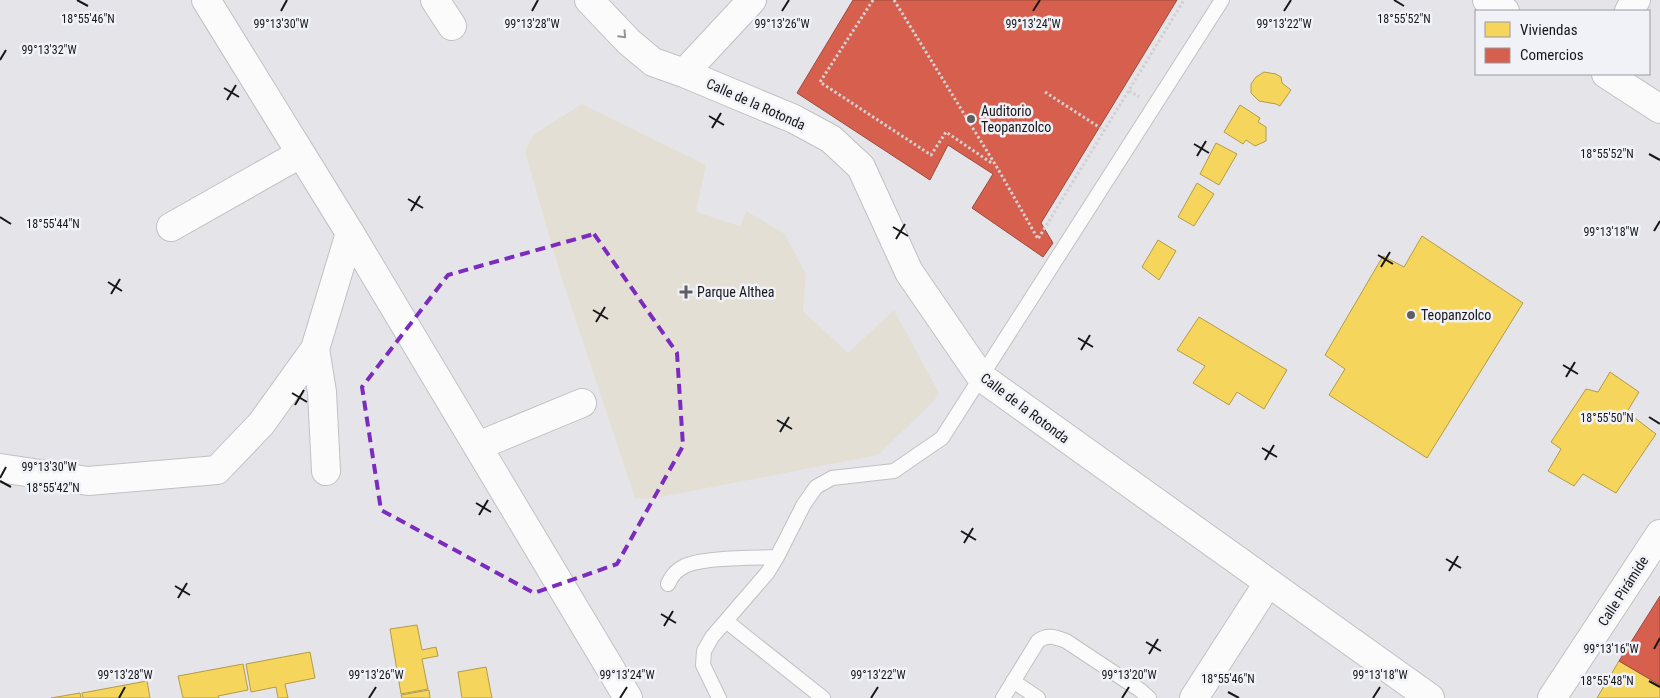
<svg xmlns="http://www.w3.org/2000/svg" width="1660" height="698" viewBox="0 0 1660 698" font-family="'Roboto Condensed',sans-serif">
	<rect width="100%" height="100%" fill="#e5e5e9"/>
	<path fill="#e4dfd5" d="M 582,104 L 706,165 L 696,212 L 740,226 L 746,211 L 785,234 L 806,275 L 803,311 L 848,353 L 894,310 L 939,393 L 934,401 L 878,455 L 651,499 L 635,498 L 560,273 L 525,152 L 533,135 Z"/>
	<path fill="#f6d55c" stroke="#b39c48" d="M 1264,72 L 1276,74 L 1281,77 L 1282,83 L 1291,90 L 1280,106 L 1276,104 L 1259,101 L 1251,93 L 1251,84 L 1256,77 Z
		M 1240,105 L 1260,118 L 1258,122 L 1266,127 L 1266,141 L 1255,146 L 1246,140 L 1243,144 L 1224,132 Z
		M 1216,143 L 1237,154 L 1219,185 L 1200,174 Z
		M 1197,183 L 1214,194 L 1194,226 L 1178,217 Z
		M 1422,236 L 1523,303 L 1427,458 L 1329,395 L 1345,369 L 1325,355 L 1383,256 L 1404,267 Z
		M 1158,240 L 1176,251 L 1159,280 L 1142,267 Z
		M 1199,317 L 1287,370 L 1264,409 L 1237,392 L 1229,405 L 1193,383 L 1205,366 L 1177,350 Z
		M 1610,372 L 1639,392 L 1627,412 L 1656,434 L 1616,493 L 1583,474 L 1574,486 L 1548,471 L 1561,449 L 1551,442 L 1586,389 L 1598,392 Z
		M 417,625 L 422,650 L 436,647 L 438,656 L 422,659 L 428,689 L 401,694 L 390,629 Z
		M 310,652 L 315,678 L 285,684 L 288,698 L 278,698 L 276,687 L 251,692 L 246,664 Z
		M 1619,661 L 1660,685 L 1660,698 L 1597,698 Z
		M 243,664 L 248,690 L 218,696 L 219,698 L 183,698 L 178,676 Z
		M 486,667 L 492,698 L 462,698 L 458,672 Z
		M 147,681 L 150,698 L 83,698 L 82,693 Z
		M 429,690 L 430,698 L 402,698 L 401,695 Z
		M 80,693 L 81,698 L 51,698 Z"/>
	<path fill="#d6604d" stroke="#9d4a3e" d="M 853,0 L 1177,0 L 1041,223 L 1053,243 L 1043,257 L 972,208 L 993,174 L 948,145 L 930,180 L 797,93 Z
		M 1660,596 L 1660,685 L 1619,661 Z"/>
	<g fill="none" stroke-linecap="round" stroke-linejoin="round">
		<defs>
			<path id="lane" d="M 668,584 C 671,577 675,571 683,567 C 700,557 755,558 777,557
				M 726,621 L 823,698
				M 1013,681 L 1038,698
				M 719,698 L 703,665 L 704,651 L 712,637 L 768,572 L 777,557 L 804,504 L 816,487 L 832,478 L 894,471 L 942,438 L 1222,0
				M 1003,698 L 1038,641 C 1048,634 1055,637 1066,641 L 1140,690 L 1149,698"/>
			<path id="street" d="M 206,0 L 350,233 L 628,698
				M 435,0 L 452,26
				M 589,0 L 629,42 L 653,62 L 684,73 L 794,119 L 831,139 L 861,167 L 909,272 L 981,377 L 1430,698
				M 1629,11 L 1636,0
				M 684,73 L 752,0
				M 171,227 L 300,154
				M 315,349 L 322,392 L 326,471
				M 478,446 L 582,403
				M 0,468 L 88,481 L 217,470 L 261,424 L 315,349 L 350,233
				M 1194,698 L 1268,583
				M 1552,698 L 1660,534"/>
			<path id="secondary" d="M 1487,0 L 1505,11
				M 1606,74 L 1660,109"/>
		</defs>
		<use href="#lane" stroke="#c1c1c4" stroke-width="16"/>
		<use href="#street" stroke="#c1c1c4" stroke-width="30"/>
		<use href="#secondary" stroke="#c1c1c4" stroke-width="30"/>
		<path stroke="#d1d1d2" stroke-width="3" stroke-dasharray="2.5 2.5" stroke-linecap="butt" d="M 873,0 L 820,82 L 931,155 L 946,132 L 993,164
			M 894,0 L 998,169 L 1038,239 L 1184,0
			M 1129,91 L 1139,97
			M 1045,92 L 1105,131"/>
		<use href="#lane" stroke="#fbfbfc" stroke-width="14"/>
		<use href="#street" stroke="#fbfbfc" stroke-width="28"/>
		<use href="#secondary" stroke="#fbfbfc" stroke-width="28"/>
	</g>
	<defs><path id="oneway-chevron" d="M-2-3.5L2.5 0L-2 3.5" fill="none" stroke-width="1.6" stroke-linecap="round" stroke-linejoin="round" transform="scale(1.25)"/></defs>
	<use stroke="#949496" href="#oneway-chevron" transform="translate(623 35) rotate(47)"/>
	<path fill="none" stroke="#7b2cbf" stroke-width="4" stroke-dasharray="10 6" stroke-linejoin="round" d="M 594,234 L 677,353 L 683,446 L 617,564 L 534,593 L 381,510 L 362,387 L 448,275 Z"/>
	<path fill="none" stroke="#17171a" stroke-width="2" d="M 77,0 L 88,6M 1394,0 L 1404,6M 281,11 L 287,0M 532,11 L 538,0M 782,11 L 789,0M 1033,11 L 1040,0M 1284,11 L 1291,0M 0,60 L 6,50M 224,88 L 239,97M 227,100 L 236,85M 709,116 L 724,125M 712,128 L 721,113M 1194,144 L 1209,153M 1649,154 L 1660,160M 1197,156 L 1206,141M 408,199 L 423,208M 411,211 L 420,196M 0,217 L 11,224M 893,227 L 908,236M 1654,231 L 1660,221M 896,239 L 905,224M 1378,255 L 1393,264M 1381,267 L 1390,252M 108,282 L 122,291M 111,294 L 120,279M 593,310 L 608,319M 596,322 L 605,307M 1078,338 L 1093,347M 1081,350 L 1090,335M 1563,365 L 1578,374M 1566,377 L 1575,362M 292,393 L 307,402M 295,405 L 304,390M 1649,417 L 1660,424M 777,420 L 792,429M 780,432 L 789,417M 1262,448 L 1277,457M 1265,460 L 1274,445M 0,478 L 6,467M 0,481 L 11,487M 476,503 L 491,512M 479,515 L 488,500M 961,531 L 976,540M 964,543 L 973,528M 1446,559 L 1461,568M 1449,571 L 1458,556M 175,586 L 190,595M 178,598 L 187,583M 661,614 L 676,623M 664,626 L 673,611M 1146,642 L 1161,651M 1654,649 L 1660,638M 1149,654 L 1158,639M 1649,681 L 1660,687M 1228,692 L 1239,698M 119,698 L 125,687M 369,698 L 376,687M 620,698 L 627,687M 871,698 L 878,687M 1122,698 L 1129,687M 1373,698 L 1380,687"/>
	<g fill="#5f5f62" stroke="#f0f2f8" stroke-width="2">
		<circle cx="971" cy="119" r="5"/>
		<path d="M683.5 284.5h5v5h5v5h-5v5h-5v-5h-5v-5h5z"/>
		<circle cx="1411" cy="315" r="5"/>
	</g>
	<g text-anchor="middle" stroke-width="5" stroke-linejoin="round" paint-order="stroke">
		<g font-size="14" fill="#17171a" stroke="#f0f2f8">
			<text transform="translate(756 104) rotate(24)" y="5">Calle de la Rotonda</text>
			<text transform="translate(1025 408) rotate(37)" y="5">Calle de la Rotonda</text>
			<text transform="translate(1623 591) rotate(-57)" y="5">Calle Pirámide</text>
		</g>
		<g font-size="14" fill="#17171a" stroke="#f0f2f8" text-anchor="start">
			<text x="981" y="116">Auditorio<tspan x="981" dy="16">Teopanzolco</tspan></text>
			<text x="697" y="297">Parque Althea</text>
			<text x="1421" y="320">Teopanzolco</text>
		</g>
	</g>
	<g font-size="12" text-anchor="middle" fill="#17171a" stroke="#f0f2f8" stroke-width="5" stroke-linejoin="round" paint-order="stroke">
		<text x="88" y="23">18°55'46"N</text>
		<text x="1404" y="23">18°55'52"N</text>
		<text x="281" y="28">99°13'30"W</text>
		<text x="532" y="28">99°13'28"W</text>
		<text x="782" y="28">99°13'26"W</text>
		<text x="1033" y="28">99°13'24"W</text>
		<text x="1284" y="28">99°13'22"W</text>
		<text x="49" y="54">99°13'32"W</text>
		<text x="1607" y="158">18°55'52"N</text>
		<text x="53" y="228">18°55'44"N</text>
		<text x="1611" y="236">99°13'18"W</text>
		<text x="1607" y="422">18°55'50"N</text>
		<text x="49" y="471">99°13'30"W</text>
		<text x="53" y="492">18°55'42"N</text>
		<text x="1611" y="653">99°13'16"W</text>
		<text x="125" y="679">99°13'28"W</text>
		<text x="376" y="679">99°13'26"W</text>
		<text x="627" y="679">99°13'24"W</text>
		<text x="878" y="679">99°13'22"W</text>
		<text x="1129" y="679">99°13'20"W</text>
		<text x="1380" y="679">99°13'18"W</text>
		<text x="1228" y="683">18°55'46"N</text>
		<text x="1607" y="685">18°55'48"N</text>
	</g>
	<rect x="1475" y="10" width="175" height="65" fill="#f0f2f8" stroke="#999a9f"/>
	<rect x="1485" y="22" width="25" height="15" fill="#f6d55c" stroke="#999a9f"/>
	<text x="1520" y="35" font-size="15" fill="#17171a">Viviendas</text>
	<rect x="1485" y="48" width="25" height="15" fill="#d6604d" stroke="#999a9f"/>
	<text x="1520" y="60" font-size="15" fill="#17171a">Comercios</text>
</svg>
